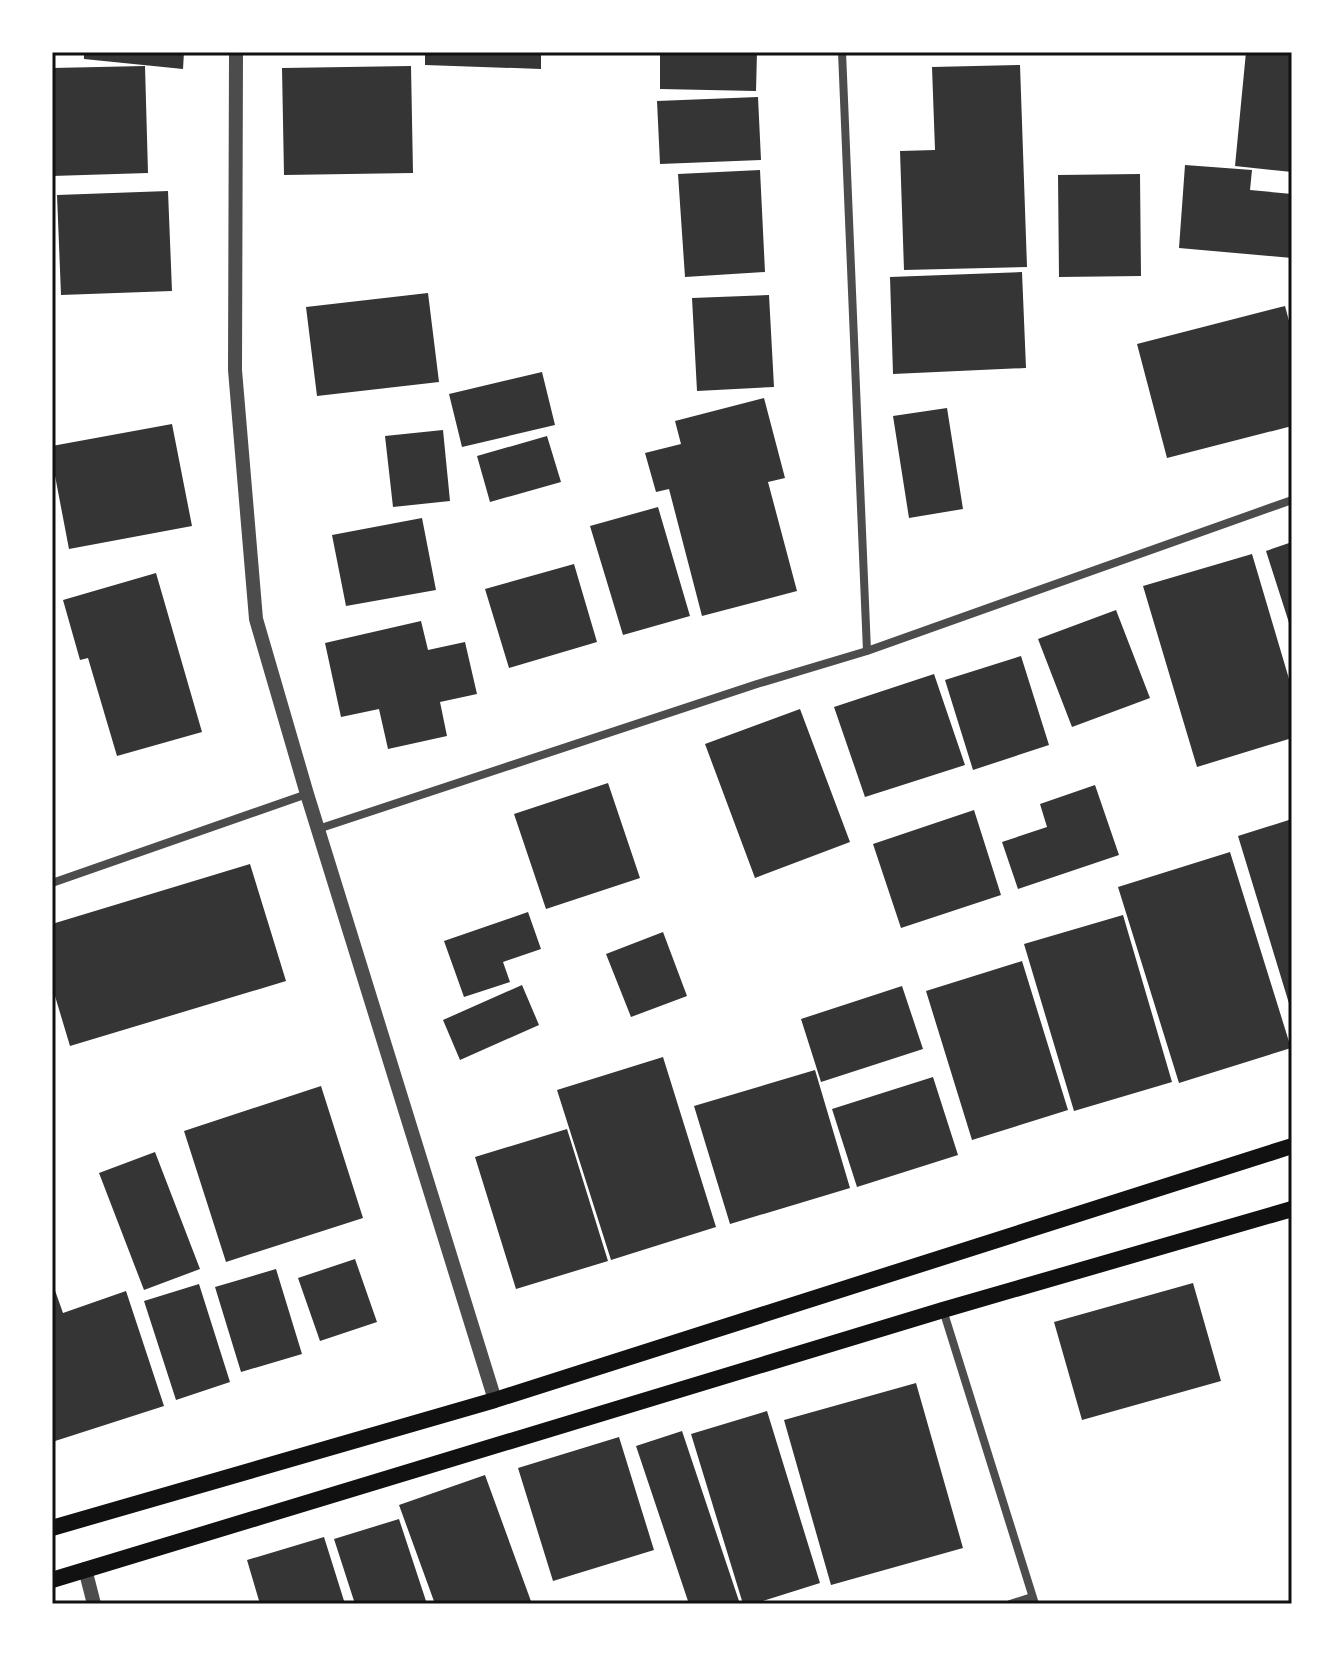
<svg xmlns="http://www.w3.org/2000/svg" width="1344" height="1656" viewBox="0 0 1344 1656" font-family="Quicksand,sans-serif">
	<rect width="100%" height="100%" fill="#fff"/>
	<path fill="#353535" d="M 84,52 L 184,52 L 183,69 L 84,59 Z
		M 425,52 L 541,52 L 541,69 L 425,65 Z
		M 660,52 L 757,52 L 756,91 L 660,89 Z
		M 1246,52 L 1292,52 L 1292,172 L 1235,166 Z
		M 1020,65 L 1027,267 L 904,270 L 900,151 L 935,150 L 932,67 Z
		M 145,66 L 148,173 L 52,176 L 52,68 Z
		M 411,66 L 413,173 L 284,175 L 282,68 Z
		M 758,97 L 761,160 L 660,164 L 657,101 Z
		M 1185,165 L 1252,170 L 1250,190 L 1292,194 L 1292,258 L 1179,248 Z
		M 760,170 L 765,272 L 685,277 L 678,174 Z
		M 1140,174 L 1141,276 L 1059,277 L 1058,175 Z
		M 168,191 L 172,291 L 61,295 L 57,195 Z
		M 1022,272 L 1026,368 L 893,374 L 890,277 Z
		M 428,293 L 439,382 L 317,396 L 306,307 Z
		M 769,295 L 774,387 L 697,391 L 692,298 Z
		M 1285,306 L 1292,332 L 1292,426 L 1167,458 L 1137,344 Z
		M 542,372 L 555,425 L 462,447 L 449,394 Z
		M 764,398 L 785,478 L 768,482 L 797,591 L 702,616 L 669,489 L 656,492 L 645,453 L 681,444 L 675,421 Z
		M 947,408 L 963,509 L 909,518 L 893,416 Z
		M 172,424 L 192,526 L 69,549 L 52,460 L 52,446 Z
		M 443,430 L 450,501 L 393,507 L 385,436 Z
		M 547,436 L 561,482 L 490,502 L 477,456 Z
		M 658,507 L 690,616 L 623,635 L 590,526 Z
		M 422,518 L 436,590 L 346,606 L 332,535 Z
		M 1292,542 L 1292,629 L 1291,629 L 1266,551 Z
		M 1252,554 L 1292,689 L 1292,738 L 1197,767 L 1143,586 Z
		M 574,564 L 597,642 L 509,668 L 485,589 Z
		M 156,573 L 202,732 L 117,756 L 88,658 L 80,660 L 63,600 Z
		M 1116,610 L 1150,698 L 1072,727 L 1038,639 Z
		M 421,621 L 428,650 L 465,642 L 477,694 L 440,702 L 447,736 L 388,749 L 379,709 L 341,717 L 325,643 Z
		M 1021,656 L 1049,745 L 973,770 L 945,680 Z
		M 934,674 L 965,765 L 865,797 L 834,707 Z
		M 800,709 L 850,842 L 755,878 L 705,744 Z
		M 608,783 L 640,878 L 546,909 L 514,814 Z
		M 1095,785 L 1119,855 L 1018,889 L 1002,842 L 1047,827 L 1040,804 Z
		M 974,810 L 1001,895 L 901,928 L 873,844 Z
		M 1292,819 L 1292,1010 L 1291,1010 L 1238,836 Z
		M 1230,852 L 1291,1048 L 1179,1083 L 1118,887 Z
		M 250,864 L 286,981 L 70,1046 L 52,986 L 52,924 Z
		M 528,912 L 541,949 L 503,962 L 510,982 L 464,997 L 444,941 Z
		M 1123,915 L 1172,1082 L 1074,1111 L 1024,944 Z
		M 663,932 L 687,996 L 631,1017 L 606,954 Z
		M 1022,961 L 1068,1110 L 972,1140 L 926,991 Z
		M 522,985 L 539,1025 L 460,1060 L 443,1020 Z
		M 902,986 L 923,1049 L 821,1082 L 801,1019 Z
		M 663,1057 L 716,1227 L 611,1260 L 557,1090 Z
		M 815,1070 L 850,1188 L 730,1224 L 694,1106 Z
		M 933,1077 L 958,1155 L 857,1187 L 832,1109 Z
		M 321,1086 L 363,1218 L 226,1262 L 184,1131 Z
		M 567,1129 L 608,1261 L 516,1289 L 475,1157 Z
		M 155,1152 L 200,1269 L 144,1290 L 99,1173 Z
		M 355,1259 L 377,1322 L 320,1341 L 298,1278 Z
		M 276,1269 L 302,1354 L 241,1372 L 215,1287 Z
		M 52,1282 L 63,1313 L 126,1291 L 164,1406 L 52,1442 Z
		M 1193,1283 L 1221,1381 L 1082,1420 L 1054,1322 Z
		M 199,1284 L 230,1382 L 176,1400 L 144,1301 Z
		M 916,1383 L 963,1548 L 831,1585 L 784,1420 Z
		M 767,1411 L 820,1583 L 753,1604 L 743,1604 L 691,1434 Z
		M 682,1431 L 740,1604 L 689,1604 L 636,1446 Z
		M 619,1437 L 654,1550 L 553,1581 L 518,1468 Z
		M 485,1475 L 532,1604 L 435,1604 L 399,1505 Z
		M 399,1519 L 427,1604 L 355,1604 L 334,1539 Z
		M 324,1537 L 345,1604 L 260,1604 L 247,1560 Z"/>
	<g fill="none" stroke-linecap="round" stroke-linejoin="round">
		<path stroke="#4c4c4c" stroke-width="8" d="M 842,52 L 867,651
			M 318,829 L 757,684 L 867,651 L 1292,500
			M 52,883 L 307,794
			M 943,1310 L 1035,1604
			M 1010,1604 L 1032,1597"/>
		<path stroke="#4c4c4c" stroke-width="14" d="M 236,52 L 235,370 L 256,619 L 307,794 L 495,1400
			M 85,1569 L 94,1604"/>
		<path stroke="#111" stroke-width="16" d="M 52,1528 L 495,1400 L 1292,1146
			M 52,1580 L 943,1310 L 1292,1209"/>
	</g>
	<rect width="1344" height="1656" fill="none" stroke="#ffffff" stroke-width="108"/>
	<rect x="54" y="54" width="1236" height="1548" fill="none" stroke="#111" stroke-width="3"/>
</svg>
